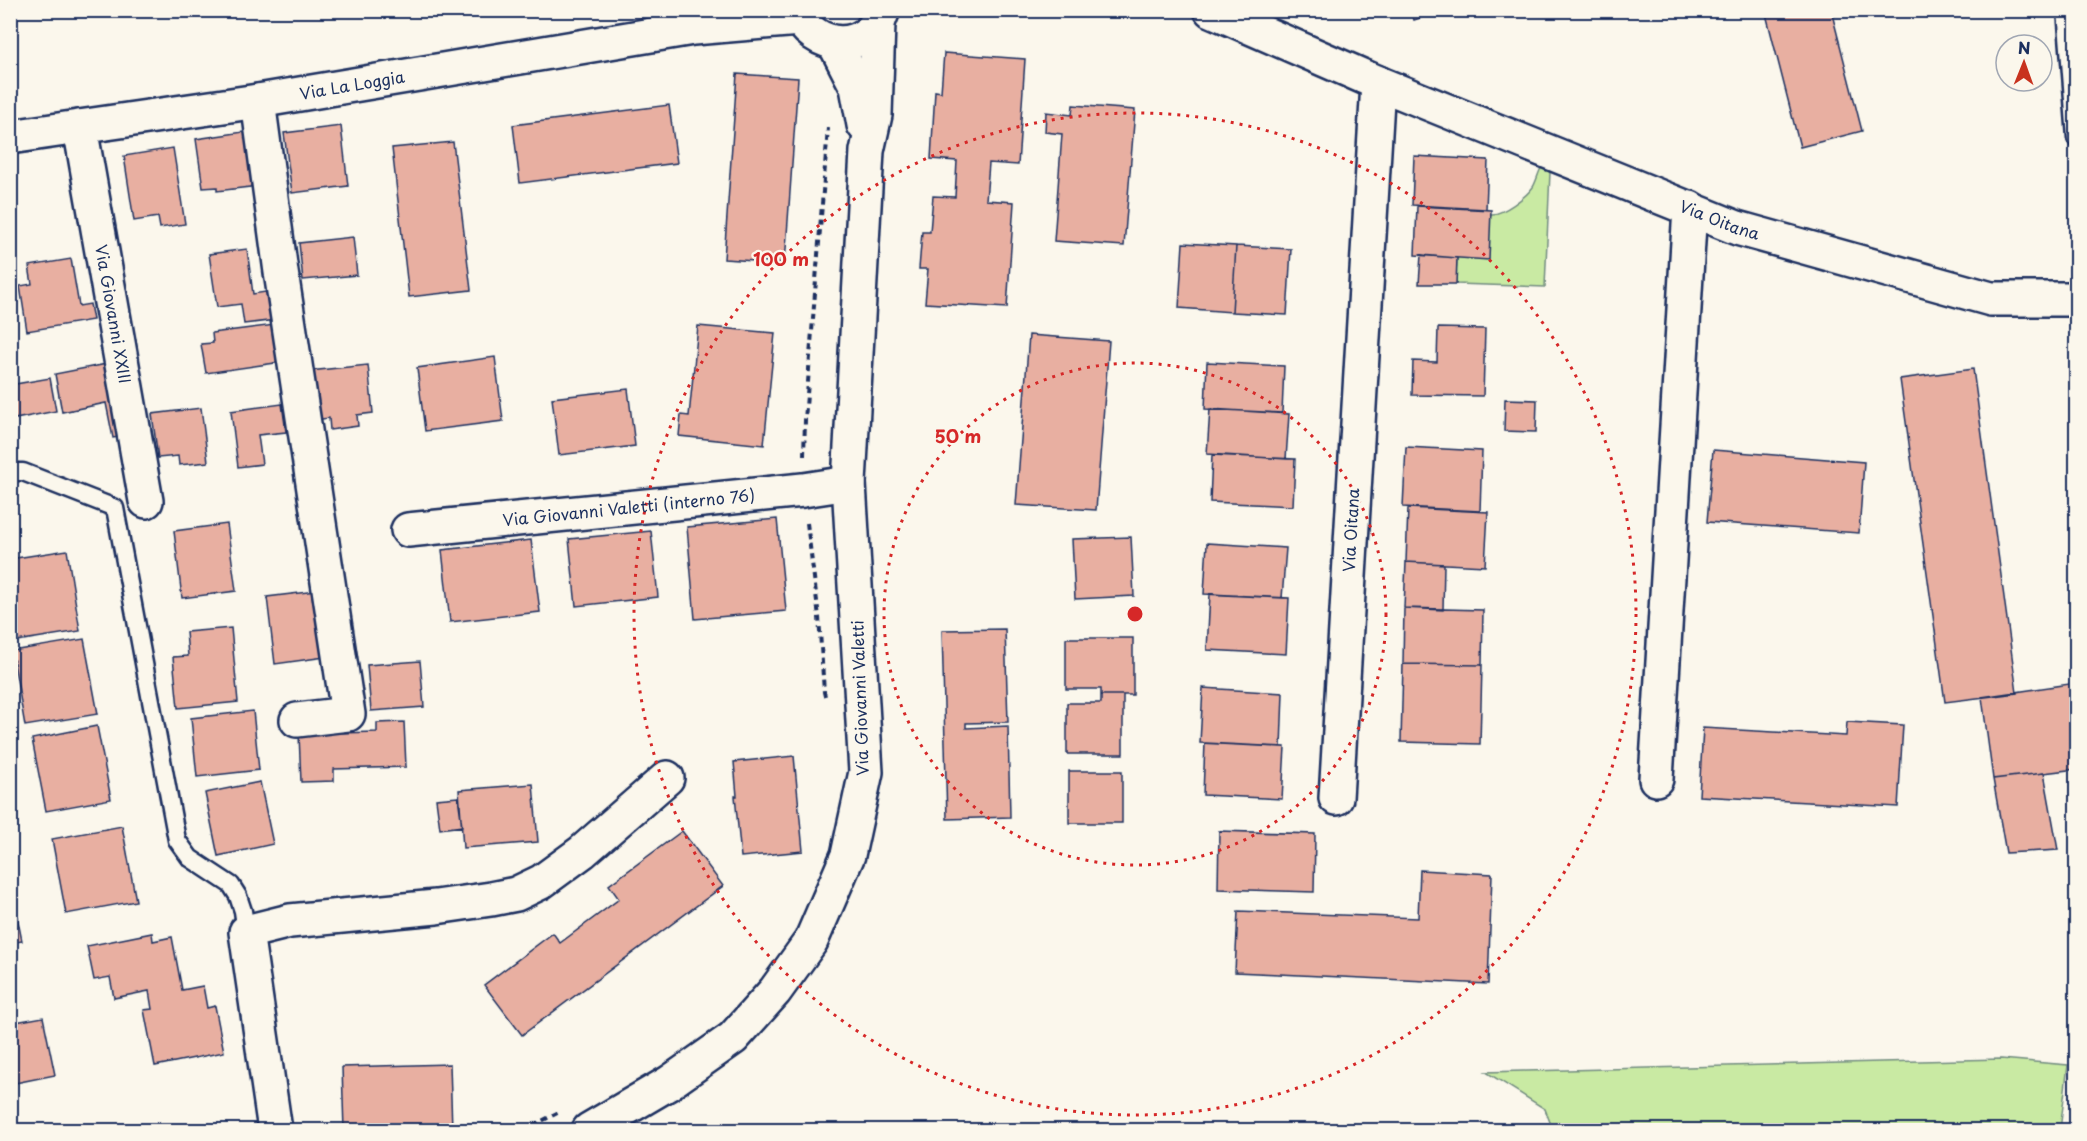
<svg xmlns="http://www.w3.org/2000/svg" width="2087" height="1141" viewBox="0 0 2087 1141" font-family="'Playpen Sans',sans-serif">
	<rect width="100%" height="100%" fill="#fbf7ec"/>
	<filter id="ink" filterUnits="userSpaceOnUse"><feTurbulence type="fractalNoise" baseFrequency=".0167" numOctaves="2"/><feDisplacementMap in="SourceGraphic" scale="12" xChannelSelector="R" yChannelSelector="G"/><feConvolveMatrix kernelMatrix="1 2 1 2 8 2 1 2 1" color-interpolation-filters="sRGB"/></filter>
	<g filter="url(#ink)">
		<path fill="#c9eaa3" stroke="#728c80" stroke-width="1.5" d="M 1541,168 L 1550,172 L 1545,287 L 1456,284 L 1457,258 L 1491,214 C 1502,215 1526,197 1533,187 C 1536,182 1538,174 1541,168 Z
			M 2001,1059 L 2068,1065 L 2060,1130 L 1553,1130 L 1545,1109 L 1486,1072 Z"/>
		<path fill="#e8afa1" stroke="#1b2f5e" stroke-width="1.5" d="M 1293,10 L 1326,10 L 1295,18 Z
			M 1411,10 L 1444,10 L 1414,20 Z
			M 1765,10 L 1831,10 L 1862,131 L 1800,147 Z
			M 944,53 L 1025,59 L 1018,165 L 989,163 L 986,200 L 1014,202 L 1007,308 L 925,303 L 928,269 L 919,269 L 922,232 L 930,232 L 933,196 L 955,197 L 957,161 L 931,159 L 935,91 L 941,92 Z
			M 737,74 L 798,78 L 785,263 L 724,259 Z
			M 669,105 L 677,163 L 520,183 L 513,125 Z
			M 1073,105 L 1135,110 L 1124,246 L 1054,241 L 1062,134 L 1045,132 L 1046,112 L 1072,115 Z
			M 341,126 L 348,186 L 292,193 L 284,133 Z
			M 250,131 L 258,186 L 217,191 L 217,187 L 203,188 L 196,139 Z
			M 453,142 L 471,290 L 409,297 L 392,148 Z
			M 173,148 L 185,224 L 160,228 L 158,217 L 134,221 L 124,156 Z
			M 1414,156 L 1488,160 L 1486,209 L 1412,205 Z
			M 1417,206 L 1491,210 L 1489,260 L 1415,255 Z
			M 353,237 L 357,275 L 303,280 L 299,243 Z
			M 1183,243 L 1236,246 L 1232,312 L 1179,308 Z
			M 1236,246 L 1291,249 L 1287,315 L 1232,312 Z
			M 247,249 L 253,294 L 272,291 L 276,320 L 244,324 L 241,304 L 217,307 L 209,254 Z
			M 1421,255 L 1457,258 L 1456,284 L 1419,284 Z
			M 71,259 L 79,306 L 90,304 L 93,320 L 27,331 L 20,286 L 32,284 L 29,266 Z
			M 283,324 L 289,361 L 206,373 L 201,344 L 213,343 L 212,333 Z
			M 698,326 L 775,333 L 764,445 L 679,436 L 681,415 L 689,416 Z
			M 1438,328 L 1485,329 L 1483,396 L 1412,395 L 1413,361 L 1437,362 Z
			M 1029,335 L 1109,341 L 1096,510 L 1016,505 Z
			M 495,357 L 503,421 L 425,431 L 417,368 Z
			M 1207,362 L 1284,366 L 1282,413 L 1205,409 Z
			M 112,363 L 126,436 L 113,438 L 106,403 L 62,412 L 55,374 Z
			M 368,365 L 373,413 L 357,415 L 358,426 L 330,430 L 329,418 L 314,420 L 309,371 Z
			M 1973,369 L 2017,693 L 1945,702 L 1900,379 Z
			M 50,378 L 56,411 L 15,419 L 10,396 L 10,385 Z
			M 628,389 L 635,446 L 559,455 L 552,398 Z
			M 2073,398 L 2076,398 L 2076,429 Z
			M 1505,399 L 1537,400 L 1536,432 L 1504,431 Z
			M 282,404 L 286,432 L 258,435 L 262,464 L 238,467 L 231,411 Z
			M 201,408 L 208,462 L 179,465 L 178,456 L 158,458 L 152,414 Z
			M 1210,409 L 1289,414 L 1286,459 L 1207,454 Z
			M 1406,447 L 1482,451 L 1480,511 L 1403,507 Z
			M 1713,450 L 1864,462 L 1859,533 L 1707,522 Z
			M 1212,455 L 1295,459 L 1293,506 L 1210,502 Z
			M 1408,508 L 1488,512 L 1485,566 L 1406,562 Z
			M 777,519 L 786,611 L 695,619 L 687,527 Z
			M 227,524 L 236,591 L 182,598 L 174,531 Z
			M 651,531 L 658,597 L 576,606 L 569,539 Z
			M 1131,537 L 1134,596 L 1075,599 L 1072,539 Z
			M 531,540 L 540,612 L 450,622 L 442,550 Z
			M 1207,543 L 1286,548 L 1282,598 L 1204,594 Z
			M 67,550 L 80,631 L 10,642 L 10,559 Z
			M 1406,562 L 1444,564 L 1443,610 L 1404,608 Z
			M 324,590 L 332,656 L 275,664 L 267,597 Z
			M 1210,594 L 1289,598 L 1286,654 L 1207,650 Z
			M 1404,608 L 1483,610 L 1482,665 L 1403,664 Z
			M 231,628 L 238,702 L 178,708 L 173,657 L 188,656 L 186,632 Z
			M 1005,629 L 1008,722 L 966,723 L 966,728 L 1008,726 L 1010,817 L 947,819 L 942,630 Z
			M 1066,638 L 1133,638 L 1133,695 L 1101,695 L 1101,689 L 1066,689 Z
			M 84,639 L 98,714 L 25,726 L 12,651 Z
			M 420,661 L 424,707 L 371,711 L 367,665 Z
			M 1403,664 L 1482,665 L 1480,744 L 1401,742 Z
			M 2076,683 L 2076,769 L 1993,779 L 1982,697 Z
			M 1203,688 L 1283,693 L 1281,747 L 1200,743 Z
			M 1101,695 L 1123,695 L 1123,754 L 1067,754 L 1067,703 L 1101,703 Z
			M 253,711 L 259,770 L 197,777 L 191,718 Z
			M 404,722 L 406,767 L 334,769 L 334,781 L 301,782 L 299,734 L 377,732 L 377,723 Z
			M 1847,722 L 1903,725 L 1898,807 L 1699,796 L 1703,728 L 1846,736 Z
			M 97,726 L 111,799 L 46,811 L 32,739 Z
			M 1205,743 L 1285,747 L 1282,799 L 1203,795 Z
			M 794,756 L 803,851 L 741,857 L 735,796 L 737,796 L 734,762 Z
			M 1069,771 L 1122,771 L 1122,823 L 1069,823 Z
			M 2044,773 L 2058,850 L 2006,853 L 1993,779 Z
			M 260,782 L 273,844 L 218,856 L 205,793 Z
			M 533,784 L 538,842 L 463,848 L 459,790 Z
			M 458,797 L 462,826 L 440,829 L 436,799 Z
			M 122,826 L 136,901 L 66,914 L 52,839 Z
			M 682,831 L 723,886 L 522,1035 L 484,985 L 553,933 L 560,943 L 619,899 L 609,885 Z
			M 1219,831 L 1315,834 L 1314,892 L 1218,889 Z
			M 1420,870 L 1492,874 L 1488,984 L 1235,972 L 1238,911 L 1418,918 Z
			M 10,881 L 22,941 L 10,943 Z
			M 152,933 L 153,941 L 172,937 L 182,990 L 203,986 L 207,1008 L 215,1006 L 224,1052 L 155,1066 L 144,1010 L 152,1009 L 149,991 L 114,998 L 110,977 L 94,980 L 87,946 Z
			M 43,1017 L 55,1075 L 10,1084 L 10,1023 Z
			M 450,1064 L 452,1130 L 344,1130 L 342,1067 Z"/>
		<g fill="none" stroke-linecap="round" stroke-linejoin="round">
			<defs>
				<path id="lane" d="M 2066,10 L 2076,138
					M 10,472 L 23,472 L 115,508 L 177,840 L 190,858 L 231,885 L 238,896 L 243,911 L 246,932"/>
				<g id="street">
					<path d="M 1211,10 L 1378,83 L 1336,798"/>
					<path d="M 835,44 L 857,87 L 864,125"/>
					<path id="s1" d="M 1378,83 L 1737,228 L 1991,299 L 2076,299"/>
					<path d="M 258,101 L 281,272 L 348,714 L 297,720"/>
					<path id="s2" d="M 80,127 L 146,501"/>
					<path id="s3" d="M 408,530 L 803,490 L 849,483"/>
					<path d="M 1656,779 L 1690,208"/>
					<path d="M 275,1130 L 246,932 L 290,921 L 436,907 L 491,899 L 516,894 L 541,882 L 582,852 L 667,778"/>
					<path d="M 589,1130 L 669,1083 L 733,1038 L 775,991 L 811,941 L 848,855 L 866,772 L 849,483 L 867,151 L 875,115 L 878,23"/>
				</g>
				<g id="secondary">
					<path d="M 796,10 C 812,52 869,55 883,10"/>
					<path id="s4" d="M 10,137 L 258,101 L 693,28 L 800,19"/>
				</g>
			</defs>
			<use href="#lane" stroke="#1b2f5e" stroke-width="21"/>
			<use href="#street" stroke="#1b2f5e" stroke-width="38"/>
			<use href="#secondary" stroke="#1b2f5e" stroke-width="38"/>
			<path stroke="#1b2f5e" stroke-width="4" stroke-dasharray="6 4.5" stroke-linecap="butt" d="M 804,456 L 805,420 L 828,128
				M 807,523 L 819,617 L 824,692 L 826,700
				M 524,1130 L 561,1111"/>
			<use href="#lane" stroke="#fbf7ec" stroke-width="16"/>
			<use href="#street" stroke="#fbf7ec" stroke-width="33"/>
			<use href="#secondary" stroke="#fbf7ec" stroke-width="33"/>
		</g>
	</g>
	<g fill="none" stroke="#d62828" stroke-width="3" stroke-dasharray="3 6">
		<circle cx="1135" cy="614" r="251"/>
		<circle cx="1135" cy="614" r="501"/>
	</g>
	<g text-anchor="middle" stroke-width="4.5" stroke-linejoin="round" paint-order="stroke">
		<g font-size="16" fill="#1b2f5e" stroke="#fbf7ec">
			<text dy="6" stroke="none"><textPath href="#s4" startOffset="346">Via La Loggia</textPath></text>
			<text dy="6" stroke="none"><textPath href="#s1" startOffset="368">Via Oitana</textPath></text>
			<text dy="6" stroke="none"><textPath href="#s2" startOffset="190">Via Giovanni XXIII</textPath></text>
			<text dy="6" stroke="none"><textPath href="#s3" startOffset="222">Via Giovanni Valetti (interno 76)</textPath></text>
			<text transform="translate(1351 530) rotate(-87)" y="6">Via Oitana</text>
			<text transform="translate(860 698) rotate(-92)" y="6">Via Giovanni Valetti</text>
		</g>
	</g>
	<circle cx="1135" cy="614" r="9" fill="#d62828" stroke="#fbf7ec" stroke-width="3"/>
	<g font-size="18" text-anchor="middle" font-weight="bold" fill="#d62828" stroke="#fbf7ec" stroke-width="4.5" stroke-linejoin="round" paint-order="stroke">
		<text x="781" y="266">100 m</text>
		<text x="958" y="443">50 m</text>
	</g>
	<rect width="2087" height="1141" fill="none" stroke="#fbf7ec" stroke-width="36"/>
	<rect x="18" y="18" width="2051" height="1105" fill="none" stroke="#1b2f5e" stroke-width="2" filter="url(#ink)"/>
	<g transform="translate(2024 63) rotate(1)"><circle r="28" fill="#fbf7ec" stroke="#a1a7b3" stroke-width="1.5"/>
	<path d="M0-4.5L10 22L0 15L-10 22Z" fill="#c8321e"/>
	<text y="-9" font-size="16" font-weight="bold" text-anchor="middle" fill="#1b2f5e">N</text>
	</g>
</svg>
